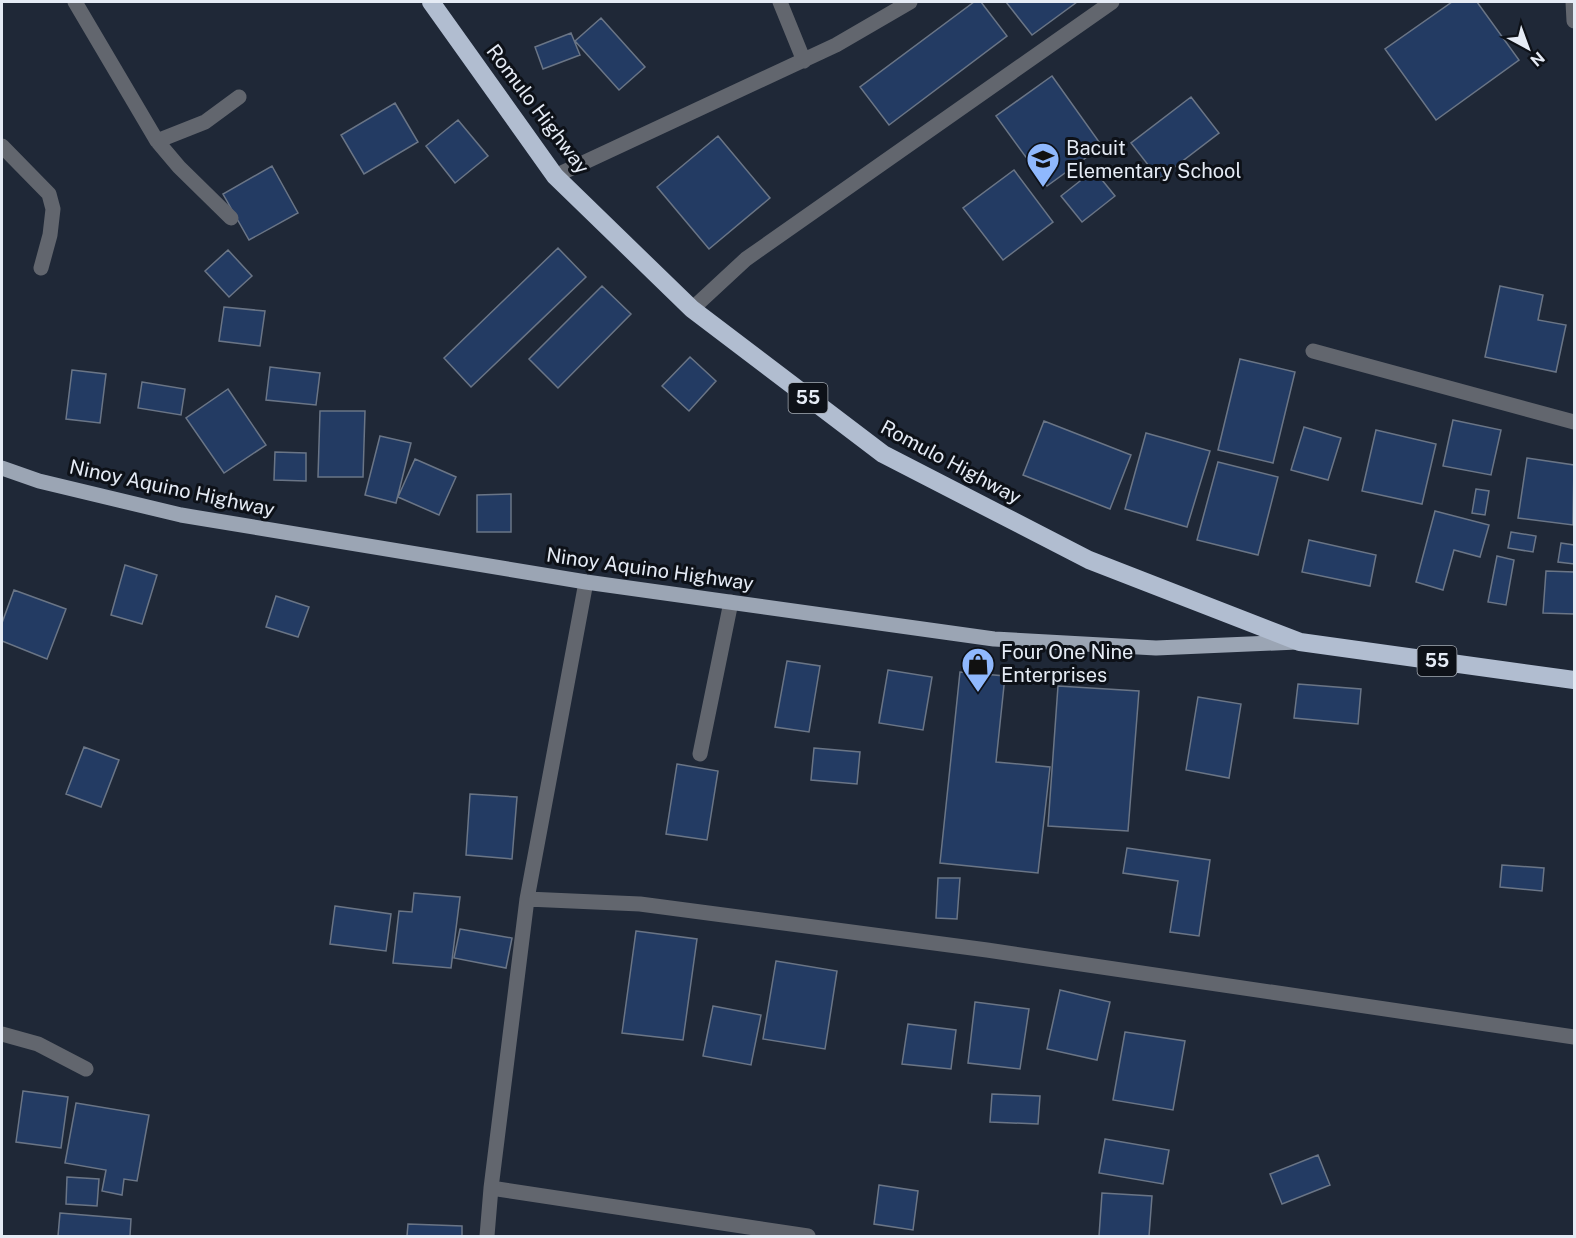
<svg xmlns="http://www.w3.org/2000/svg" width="1576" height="1238" viewBox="0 0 1576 1238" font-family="'Public Sans',sans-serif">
	<rect width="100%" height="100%" fill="#1f2837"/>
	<path fill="#233b63" stroke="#6a7586" stroke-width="1.5" d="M 974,2 L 981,2 L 1007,36 L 889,125 L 860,87 Z
		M 1006,2 L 1077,2 L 1032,35 Z
		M 1452,2 L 1477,2 L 1519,60 L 1436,120 L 1385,49 Z
		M 601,18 L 645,67 L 619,90 L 575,41 Z
		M 571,33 L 580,55 L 543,69 L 535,47 Z
		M 1052,76 L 1102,146 L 1047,186 L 996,116 Z
		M 1191,97 L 1219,133 L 1159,179 L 1131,143 Z
		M 395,103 L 418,142 L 364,174 L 341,135 Z
		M 458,120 L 488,156 L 455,183 L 426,146 Z
		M 718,136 L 770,198 L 709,249 L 657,187 Z
		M 272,166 L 298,213 L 249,240 L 223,194 Z
		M 1014,170 L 1053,222 L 1003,260 L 963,208 Z
		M 1094,170 L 1115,196 L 1082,222 L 1061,196 Z
		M 558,248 L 586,277 L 471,387 L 444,358 Z
		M 228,250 L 252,276 L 229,297 L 205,271 Z
		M 602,286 L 631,314 L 558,388 L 529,359 Z
		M 1500,286 L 1543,295 L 1538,320 L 1566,325 L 1556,372 L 1485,357 Z
		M 224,307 L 265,311 L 260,346 L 219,341 Z
		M 690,357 L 716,381 L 689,411 L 662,386 Z
		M 1240,359 L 1295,372 L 1273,463 L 1218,450 Z
		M 270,367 L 320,373 L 316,405 L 266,400 Z
		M 72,370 L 106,374 L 100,423 L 66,419 Z
		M 142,382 L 185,389 L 181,415 L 138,408 Z
		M 228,389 L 266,445 L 224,473 L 186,418 Z
		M 320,411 L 365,411 L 363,477 L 318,477 Z
		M 1453,420 L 1501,430 L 1491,475 L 1443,466 Z
		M 1044,421 L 1131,455 L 1110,509 L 1023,475 Z
		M 1304,427 L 1341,438 L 1328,480 L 1291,470 Z
		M 1376,430 L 1436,444 L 1422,504 L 1362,491 Z
		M 1146,433 L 1210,451 L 1187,527 L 1125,509 Z
		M 380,436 L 411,443 L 396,503 L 365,495 Z
		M 275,452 L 306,453 L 306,481 L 274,480 Z
		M 1527,458 L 1574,465 L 1573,525 L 1518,518 Z
		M 415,459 L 456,477 L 439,515 L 398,497 Z
		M 1218,462 L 1278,477 L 1258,555 L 1197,540 Z
		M 1476,489 L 1489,491 L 1485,515 L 1472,513 Z
		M 511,494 L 511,532 L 477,532 L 477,495 Z
		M 1435,511 L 1489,525 L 1480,557 L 1454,550 L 1443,590 L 1416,582 Z
		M 1511,532 L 1536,536 L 1533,552 L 1508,548 Z
		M 1309,540 L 1376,555 L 1370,586 L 1302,572 Z
		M 1561,543 L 1574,545 L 1574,564 L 1558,562 Z
		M 1497,556 L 1514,560 L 1506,605 L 1488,602 Z
		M 125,565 L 157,575 L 142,624 L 111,615 Z
		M 1546,571 L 1574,572 L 1574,614 L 1543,613 Z
		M 14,590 L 66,609 L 47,659 L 2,641 L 2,623 Z
		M 276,596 L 309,607 L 298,637 L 266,627 Z
		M 787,661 L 820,666 L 809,732 L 775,727 Z
		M 888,670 L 932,677 L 923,730 L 879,723 Z
		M 960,672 L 1005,676 L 996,762 L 1050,767 L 1038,873 L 940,863 Z
		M 1298,684 L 1361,689 L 1358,724 L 1294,718 Z
		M 1058,686 L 1139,691 L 1128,831 L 1048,826 Z
		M 1198,697 L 1241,704 L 1229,778 L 1186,770 Z
		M 84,747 L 119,760 L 101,807 L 66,794 Z
		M 814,748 L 860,752 L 857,784 L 811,780 Z
		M 677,764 L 718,771 L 707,840 L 666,834 Z
		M 470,794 L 517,797 L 512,859 L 466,855 Z
		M 1127,848 L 1210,860 L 1199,936 L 1170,932 L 1178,881 L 1123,873 Z
		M 1502,865 L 1544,868 L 1542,891 L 1500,887 Z
		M 938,878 L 960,878 L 957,919 L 936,918 Z
		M 414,893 L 460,897 L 451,968 L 393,963 L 399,911 L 412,912 Z
		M 335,906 L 391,914 L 386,951 L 330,944 Z
		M 460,929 L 512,938 L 506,968 L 454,958 Z
		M 636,931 L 697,939 L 683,1040 L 622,1033 Z
		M 776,961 L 837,971 L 825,1049 L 763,1039 Z
		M 1060,990 L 1110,1002 L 1097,1060 L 1047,1049 Z
		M 975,1002 L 1029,1009 L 1020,1069 L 968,1063 Z
		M 713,1006 L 761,1015 L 751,1065 L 703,1056 Z
		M 908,1024 L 956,1030 L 951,1069 L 902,1064 Z
		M 1125,1032 L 1185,1041 L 1173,1110 L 1113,1100 Z
		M 23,1091 L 68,1097 L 61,1148 L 16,1142 Z
		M 992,1094 L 1040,1096 L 1038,1124 L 990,1122 Z
		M 76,1103 L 149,1115 L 137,1181 L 124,1179 L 122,1195 L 102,1191 L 106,1170 L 65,1163 Z
		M 1105,1139 L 1169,1150 L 1163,1184 L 1099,1173 Z
		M 1318,1155 L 1330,1185 L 1282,1204 L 1270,1174 Z
		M 67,1177 L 99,1179 L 97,1206 L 66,1204 Z
		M 879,1185 L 918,1191 L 913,1230 L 874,1224 Z
		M 1102,1193 L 1152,1196 L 1149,1236 L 1099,1236 Z
		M 60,1213 L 131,1219 L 130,1236 L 58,1236 Z
		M 408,1224 L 462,1226 L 462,1236 L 407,1236 Z"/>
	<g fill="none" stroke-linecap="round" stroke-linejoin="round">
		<path stroke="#62666e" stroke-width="15" d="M 75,2 L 157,141 L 179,167 L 231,218
			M 780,2 L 804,61
			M 1573,2 L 1574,21
			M 157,141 L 205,122 L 239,97
			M 2,146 L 49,194 L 53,209 L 50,235 L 41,268
			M 555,176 L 836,45 L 910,2
			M 692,309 L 746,259 L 1112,2
			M 1313,351 L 1574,422
			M 700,754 L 731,602
			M 527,899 L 640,904 L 987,950 L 1574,1037
			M 2,1034 L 38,1044 L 86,1069
			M 491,1188 L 527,899 L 586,582
			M 487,1236 L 491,1188 L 808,1236"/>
		<path stroke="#9ba5b4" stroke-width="15" d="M 2,468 L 39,481 L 181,515 L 586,582 L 994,639 L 1156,648 L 1297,642"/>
		<path stroke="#b1bdd0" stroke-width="18" d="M 431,2 L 555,176 L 692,309 L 883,454 L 1089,560 L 1300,642 L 1574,680"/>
	</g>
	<defs>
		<symbol id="school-pin" viewBox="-11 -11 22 30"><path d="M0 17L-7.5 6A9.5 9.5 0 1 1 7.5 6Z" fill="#8fb8fd" stroke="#0d1118"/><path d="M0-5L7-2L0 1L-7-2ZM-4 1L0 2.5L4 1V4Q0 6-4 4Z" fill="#111"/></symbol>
		<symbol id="shop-pin" viewBox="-11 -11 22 30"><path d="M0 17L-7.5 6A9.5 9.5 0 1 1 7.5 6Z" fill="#8fb8fd" stroke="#0d1118"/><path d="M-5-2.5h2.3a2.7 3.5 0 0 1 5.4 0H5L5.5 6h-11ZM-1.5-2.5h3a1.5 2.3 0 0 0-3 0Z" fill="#111"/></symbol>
	</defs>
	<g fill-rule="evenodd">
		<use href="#school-pin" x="1024" y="140" width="38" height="52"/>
		<use href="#shop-pin" x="959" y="645" width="38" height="52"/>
	</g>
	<g text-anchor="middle" stroke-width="6" stroke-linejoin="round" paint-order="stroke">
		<g fill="#0d1118" stroke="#a4aab3" stroke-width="1.5">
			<rect x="788.5" y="383" width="39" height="30" rx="4.5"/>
			<rect x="1417.5" y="646" width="39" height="30" rx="4.5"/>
		</g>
		<g font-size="18" font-weight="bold" fill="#e5ebf5">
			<text x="808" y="404">55</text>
			<text x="1437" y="667">55</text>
		</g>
		<g font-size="20" fill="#e5ebf5" stroke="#0d1118">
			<text transform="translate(538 109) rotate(53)" y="7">Romulo Highway</text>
			<text transform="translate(951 462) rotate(28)" y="7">Romulo Highway</text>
			<text transform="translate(172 488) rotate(12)" y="7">Ninoy Aquino Highway</text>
			<text transform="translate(650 569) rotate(8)" y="7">Ninoy Aquino Highway</text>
		</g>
		<g font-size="20" fill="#e5ebf5" stroke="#0d1118" text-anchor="start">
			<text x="1066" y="155">Bacuit<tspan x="1066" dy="23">Elementary School</tspan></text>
			<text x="1001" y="659">Four One Nine<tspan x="1001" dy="23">Enterprises</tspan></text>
		</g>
	</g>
	<rect width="1576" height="1238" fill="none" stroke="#e5ebf5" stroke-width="6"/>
	<g transform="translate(1528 48) rotate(139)" stroke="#0d1118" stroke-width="4.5" paint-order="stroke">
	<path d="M0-4.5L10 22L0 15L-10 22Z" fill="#e5ebf5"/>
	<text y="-9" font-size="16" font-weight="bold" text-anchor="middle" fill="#e5ebf5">N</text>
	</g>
</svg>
